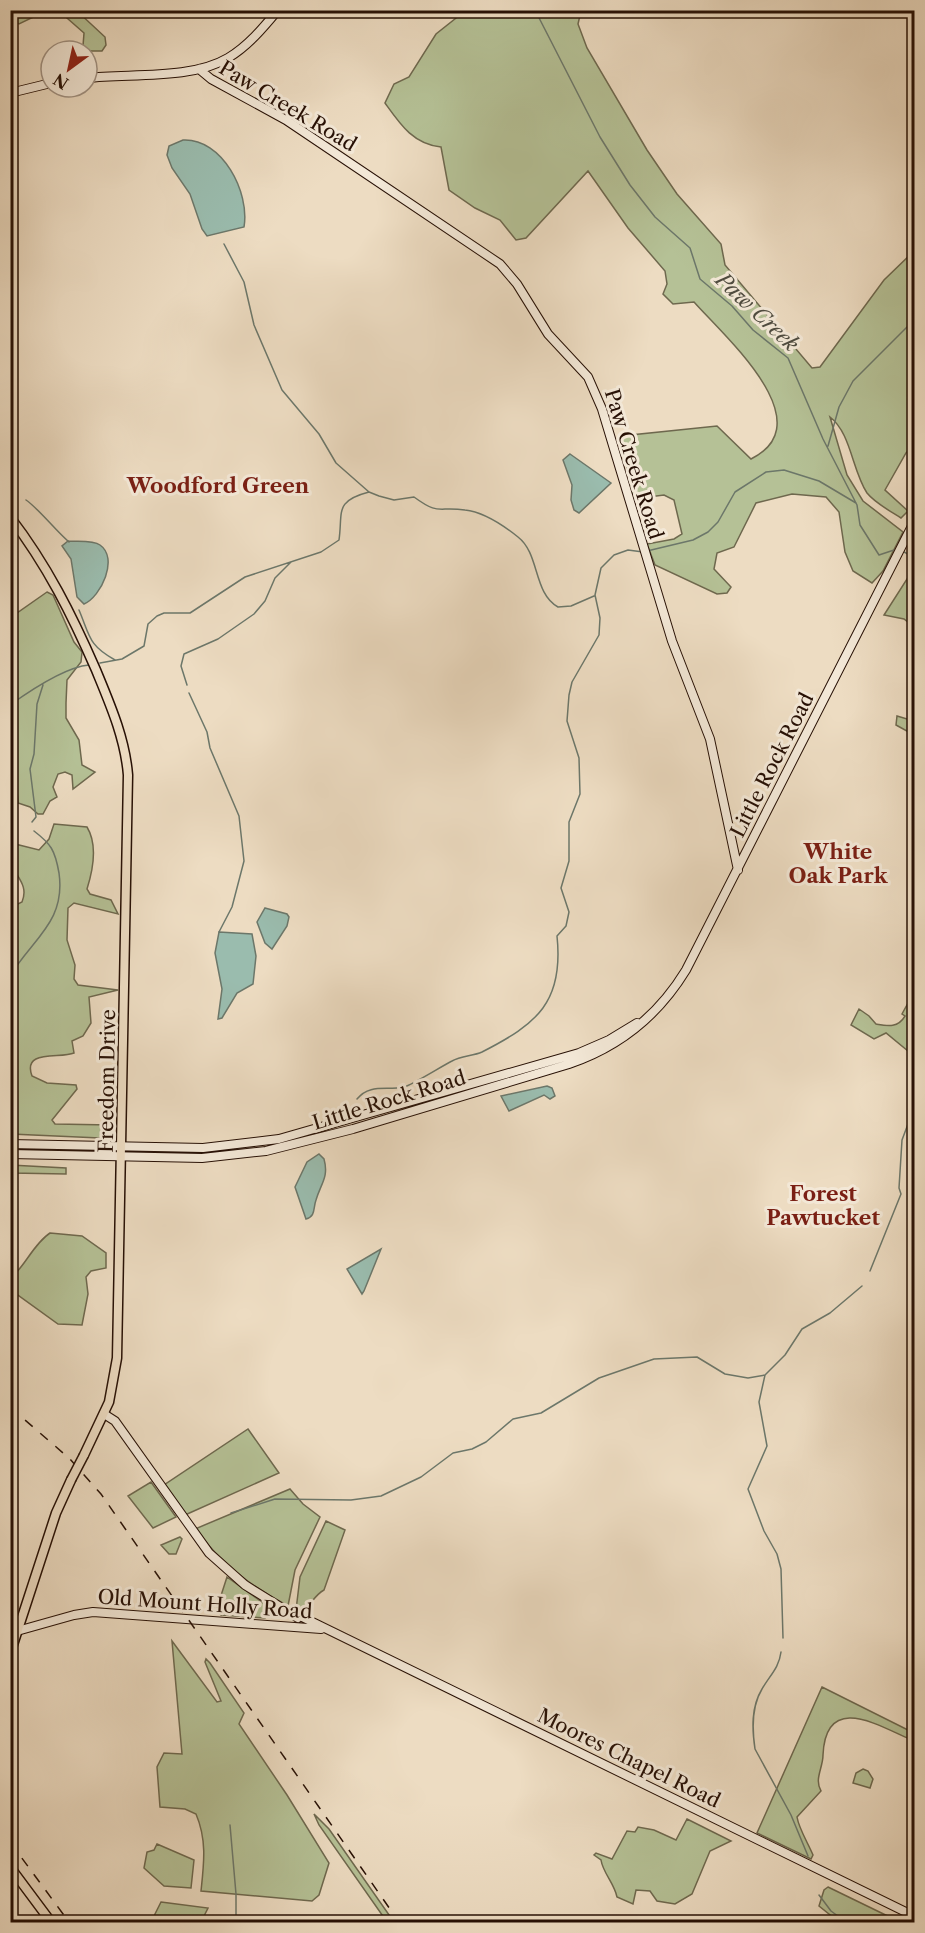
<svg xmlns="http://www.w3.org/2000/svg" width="925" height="1933" viewBox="0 0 925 1933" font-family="'Libre Caslon Text',serif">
	<rect width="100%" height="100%" fill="#eddcc2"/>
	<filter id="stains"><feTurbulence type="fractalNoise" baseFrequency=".00333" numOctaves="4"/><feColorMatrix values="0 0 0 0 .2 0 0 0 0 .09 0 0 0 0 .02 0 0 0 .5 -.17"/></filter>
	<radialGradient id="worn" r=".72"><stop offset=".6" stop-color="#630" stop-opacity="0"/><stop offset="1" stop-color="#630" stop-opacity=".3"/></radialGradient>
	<path fill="#b5c196" stroke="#6e684e" stroke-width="1.5" d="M 11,10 L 46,10 L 46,11 L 19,24 L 11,18 Z
		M 59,11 L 77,11 L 105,37 L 106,45 L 102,51 L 88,51 L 83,46 L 84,33 Z
		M 465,11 L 581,11 L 578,24 L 587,48 L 647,150 L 677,194 L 721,244 L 725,265 L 812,368 L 820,367 L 884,280 L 914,251 L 914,445 L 906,453 L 885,490 L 908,511 L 901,518 C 890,511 875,503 867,493 C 852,470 851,433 830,417 L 847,475 L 863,501 L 903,532 L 883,571 L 872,583 L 853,571 L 845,552 L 839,512 L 826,497 L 792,494 L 756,503 L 734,547 L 717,553 L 714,569 L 731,587 L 727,593 L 717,594 L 655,565 L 647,544 L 674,539 L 682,534 L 674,500 L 664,495 L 633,499 L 621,436 L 717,426 L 751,459 C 824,423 724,336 694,302 L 673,304 L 663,294 L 667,284 L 665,271 L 628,228 L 588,171 L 526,238 L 516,240 L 500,220 L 475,208 L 449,190 L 441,147 C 413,144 400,124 385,103 L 394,84 L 409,77 L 436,34 Z
		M 914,568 L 914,627 L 904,619 L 884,615 Z
		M 47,592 L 53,595 L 74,642 L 82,652 L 81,662 L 67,680 L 66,703 L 66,718 L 79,740 L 82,765 L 95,772 L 73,789 L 72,775 L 65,772 L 58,774 L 53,787 L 57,797 L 50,801 L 43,814 L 38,814 L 30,807 L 18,803 L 14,753 L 10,745 L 10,618 Z
		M 897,716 L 914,721 L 914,735 L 896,725 Z
		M 54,824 L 87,827 C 98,845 93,870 87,889 L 90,894 L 111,900 L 118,914 L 74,903 L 68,908 L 67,940 L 75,965 L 74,979 L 78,985 L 118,990 L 89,997 L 91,1023 L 83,1036 L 72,1041 L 74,1053 C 60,1059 22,1049 32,1076 L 47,1083 L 76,1085 L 77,1089 L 52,1120 L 55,1124 L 111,1125 L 112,1129 L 110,1134 L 100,1138 L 11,1134 L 10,954 L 15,946 L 11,935 L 11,901 L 18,904 L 22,902 C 29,885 16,877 11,863 C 9,857 10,849 11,843 L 39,850 L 49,839 Z
		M 914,992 L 914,1056 L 886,1033 L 874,1039 L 851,1025 L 859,1009 L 869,1016 L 876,1024 C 888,1026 898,1028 905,1016 L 902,1014 Z
		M 10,1165 L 66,1168 L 66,1174 L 11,1173 Z
		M 50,1233 L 82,1236 L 106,1253 L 106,1268 L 91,1271 L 86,1277 L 88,1294 L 82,1325 L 58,1324 L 11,1290 L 11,1277 C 23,1270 33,1244 50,1233 Z
		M 248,1429 L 279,1473 L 185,1515 L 164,1485 Z
		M 151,1482 L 176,1517 L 153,1528 L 128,1496 Z
		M 290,1489 L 303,1504 L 320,1517 L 295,1570 L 288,1606 C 250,1586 221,1563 195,1529 Z
		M 326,1521 L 345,1530 L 324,1590 C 313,1596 310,1608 300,1612 L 296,1610 L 300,1577 Z
		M 180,1537 L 182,1539 L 176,1554 L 169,1554 L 161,1545 Z
		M 227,1577 L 266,1605 L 265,1618 L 221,1615 L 216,1611 Z
		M 172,1641 L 217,1702 L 221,1701 L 205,1662 L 206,1659 L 210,1663 L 244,1713 L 239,1724 L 287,1795 L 329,1863 L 319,1895 L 312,1901 L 201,1891 C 204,1863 207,1840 196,1814 L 185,1809 L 160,1807 L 157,1767 L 164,1753 L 182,1754 Z
		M 822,1687 L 914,1733 L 914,1741 C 882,1728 826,1690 823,1755 C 823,1768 814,1779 821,1791 L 797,1817 C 799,1829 808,1843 813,1855 L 811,1859 L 757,1833 Z
		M 863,1769 L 868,1771 L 873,1779 L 870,1788 L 853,1783 L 856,1773 Z
		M 314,1814 L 329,1829 L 394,1922 L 387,1922 L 319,1825 Z
		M 687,1819 L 731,1841 L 710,1851 L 692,1894 L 675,1904 L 657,1901 L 650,1891 L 636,1890 L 633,1904 L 617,1897 C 614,1883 603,1873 601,1860 L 594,1855 L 596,1853 L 612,1859 L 627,1831 L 635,1832 L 638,1827 L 654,1830 L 676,1840 Z
		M 157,1844 L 194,1860 L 191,1888 L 164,1886 L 144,1868 L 147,1852 L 154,1850 Z
		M 828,1887 L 900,1922 L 839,1922 L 819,1906 L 824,1890 Z
		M 161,1902 L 208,1908 L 201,1922 L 151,1922 Z"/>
	<path fill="#9abcae" stroke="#6c776a" stroke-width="1.5" d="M 183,140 C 222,138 250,192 244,227 L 207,236 L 202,229 L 190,194 L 172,168 L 167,155 L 169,146 Z
		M 570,454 L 611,483 L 579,513 L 574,510 L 571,500 L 572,485 L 563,460 Z
		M 68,541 C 77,542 93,540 100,545 C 119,558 101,597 84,604 L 77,597 L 71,559 L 62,546 Z
		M 265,908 L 287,914 L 289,917 L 287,926 L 272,949 L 265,943 L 257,922 Z
		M 219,932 L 252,934 L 256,956 L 253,984 L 237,993 L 222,1018 L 218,1019 L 222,989 L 215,953 Z
		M 547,1086 L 552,1088 L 555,1096 L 550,1099 L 544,1095 L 509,1111 L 501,1096 Z
		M 319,1154 L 324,1159 C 329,1177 321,1183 316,1200 C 313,1208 316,1216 306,1219 L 295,1187 L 307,1162 Z
		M 381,1249 L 364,1291 L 362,1294 L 347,1269 Z"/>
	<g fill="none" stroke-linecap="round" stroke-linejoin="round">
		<path stroke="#6c776a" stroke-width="1.5" d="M 535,10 L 600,137 L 630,185 L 655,217 L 690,248 L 700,279 L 732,306 L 753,330 L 788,358 L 823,439 L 857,505 L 860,525 L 879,555 L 897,549
			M 224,244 L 244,282 L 254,325 L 282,390 L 319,434 L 336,463 L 369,492 L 379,496 L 394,500 L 414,497 C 440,516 437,506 465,510 C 484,512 503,525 518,537 C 540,554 533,593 558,607 L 571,606 L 594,596
			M 828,446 L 839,407 L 853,381 L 914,320
			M 10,483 L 16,488
			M 26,500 C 39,509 55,530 69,542
			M 647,551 L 693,540 L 708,532 L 718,522 L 735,492 L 766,472 L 784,470 L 819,481 L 856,503
			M 902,551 L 914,557
			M 79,610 C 90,636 88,645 115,660
			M 100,663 L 122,659 L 144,646 L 148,624 L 157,616 L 164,613 L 190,613 L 245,577 L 321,552 L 339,540 C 343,512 334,501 369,492
			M 187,685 L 181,666 L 184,654 L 218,639 L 254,614 L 265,601 L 275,578 L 291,562
			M 189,693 L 207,732 L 210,748 L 239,816 L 244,861 L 232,907 L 219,932
			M 10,705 C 31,690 65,667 89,665
			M 32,822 L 36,817 L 30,769 L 34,754 L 37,704 L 43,685
			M 10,976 C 32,939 66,922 59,873 C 55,850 51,844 34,831
			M 357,1099 C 370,1083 387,1091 404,1087 C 412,1085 442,1066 452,1061 C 461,1056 473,1056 482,1052 C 537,1024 564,1002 557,936 L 566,926 L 569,912 L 561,888 L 569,861 L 569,822 L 580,794 L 579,758 L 567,721 L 569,695 L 572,682 L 599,635 L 600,618 L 595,595 L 601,568 L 614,555 L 628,550 L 643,552
			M 870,1271 L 901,1194 L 899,1188 L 902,1140 L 914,1108
			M 231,1513 L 275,1499 L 351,1500 L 381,1496 L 421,1477 L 453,1453 L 472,1449 L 486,1442 L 513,1419 L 541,1413 L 599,1378 L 654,1359 L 697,1357 L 725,1374 L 748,1378 L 765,1375
			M 783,1638 L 781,1569 L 777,1554 L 764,1531 L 748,1489 L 767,1446 L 759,1402 L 765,1375 L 785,1355 L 802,1329 L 830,1313 L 862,1286
			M 781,1652 C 779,1668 770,1675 762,1689 C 751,1707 752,1729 755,1749 L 791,1815 L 808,1856
			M 230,1825 L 236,1894 L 236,1922
			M 819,1895 L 831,1911 L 846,1922"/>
		<defs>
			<path id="secondary" d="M 199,69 L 211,79 L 286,120 L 500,264 L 517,284 L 548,334 L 588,377 L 602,409 L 672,641 L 710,739 L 738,870
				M 87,78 C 129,73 191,80 228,58 C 248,46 263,28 278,10
				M 10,93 L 51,83
				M 10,1144 L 203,1148 L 279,1139 L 579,1053 L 609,1040 L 637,1023
				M 10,1154 L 202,1158 L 266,1151 L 353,1129 L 569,1064 C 619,1047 658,1016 686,970 L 914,522
				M 104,1414 L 115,1421 L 209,1553 L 245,1585 L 298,1618
				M 296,1614 L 914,1916
				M 10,1633 L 74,1615 L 93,1612 L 321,1629"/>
			<path id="primary" d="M 10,517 C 47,565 72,615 96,670 C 110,704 125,738 128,775 L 117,1358 L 109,1402 L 84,1455
				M 10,1654 L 56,1513 L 71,1480
				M 10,1867 L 51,1922"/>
		</defs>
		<use href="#secondary" stroke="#271005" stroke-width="10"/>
		<use href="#primary" stroke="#271005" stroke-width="11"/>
		<use href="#secondary" stroke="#f3e8d7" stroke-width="8"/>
		<use href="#primary" stroke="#eddcc2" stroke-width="8"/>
		<path stroke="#271005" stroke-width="1.5" stroke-dasharray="10 10" stroke-linecap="butt" d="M 10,1407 L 70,1459 L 101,1494 L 399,1922
			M 10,1842 L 69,1922"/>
		<defs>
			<path id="primary-bridge" d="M 71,1480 L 84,1455"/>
		</defs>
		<use href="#primary-bridge" stroke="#271005" stroke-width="11" stroke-linecap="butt"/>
		<use href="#primary-bridge" stroke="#eddcc2" stroke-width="8"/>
	</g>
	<g text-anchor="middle" stroke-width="6" stroke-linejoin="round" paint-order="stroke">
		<g font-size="20" fill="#271005" stroke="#f3e8d7">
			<text transform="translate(288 106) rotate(31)" y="7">Paw Creek Road</text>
			<text transform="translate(634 464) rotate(73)" y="7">Paw Creek Road</text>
			<text transform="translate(772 765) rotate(-63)" y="7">Little Rock Road</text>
			<text transform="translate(107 1081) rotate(-89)" y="7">Freedom Drive</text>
			<text transform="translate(389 1100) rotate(-17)" y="7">Little Rock Road</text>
			<text transform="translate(205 1604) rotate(4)" y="7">Old Mount Holly Road</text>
			<text transform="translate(629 1758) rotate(26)" y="7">Moores Chapel Road</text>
		</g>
		<g font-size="21" font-style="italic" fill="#4f4c40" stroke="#f3e8d7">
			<text transform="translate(757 312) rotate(43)" y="7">Paw Creek</text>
		</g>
		<g font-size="21" font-weight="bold" fill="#7a1f14" stroke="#f3e8d7">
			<text x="218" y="493">Woodford Green</text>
			<text x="838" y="859">White<tspan x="838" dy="24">Oak Park</tspan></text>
			<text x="823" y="1201">Forest<tspan x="823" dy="24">Pawtucket</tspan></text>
		</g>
	</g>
	<rect width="925" height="1933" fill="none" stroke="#eddcc2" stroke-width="36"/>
	<rect x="12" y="12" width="901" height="1909" fill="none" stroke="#271005" stroke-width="3"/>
	<rect x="18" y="18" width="889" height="1897" fill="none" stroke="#271005" stroke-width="1.5"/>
	<g transform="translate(69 69) rotate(213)"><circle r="28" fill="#f3e8d7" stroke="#a19283" stroke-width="1.5"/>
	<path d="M0-4.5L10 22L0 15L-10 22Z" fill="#8f2418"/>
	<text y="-9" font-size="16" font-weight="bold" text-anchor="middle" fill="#271005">N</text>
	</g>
	<rect width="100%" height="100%" filter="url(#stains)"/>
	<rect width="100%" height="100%" fill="url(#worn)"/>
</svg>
